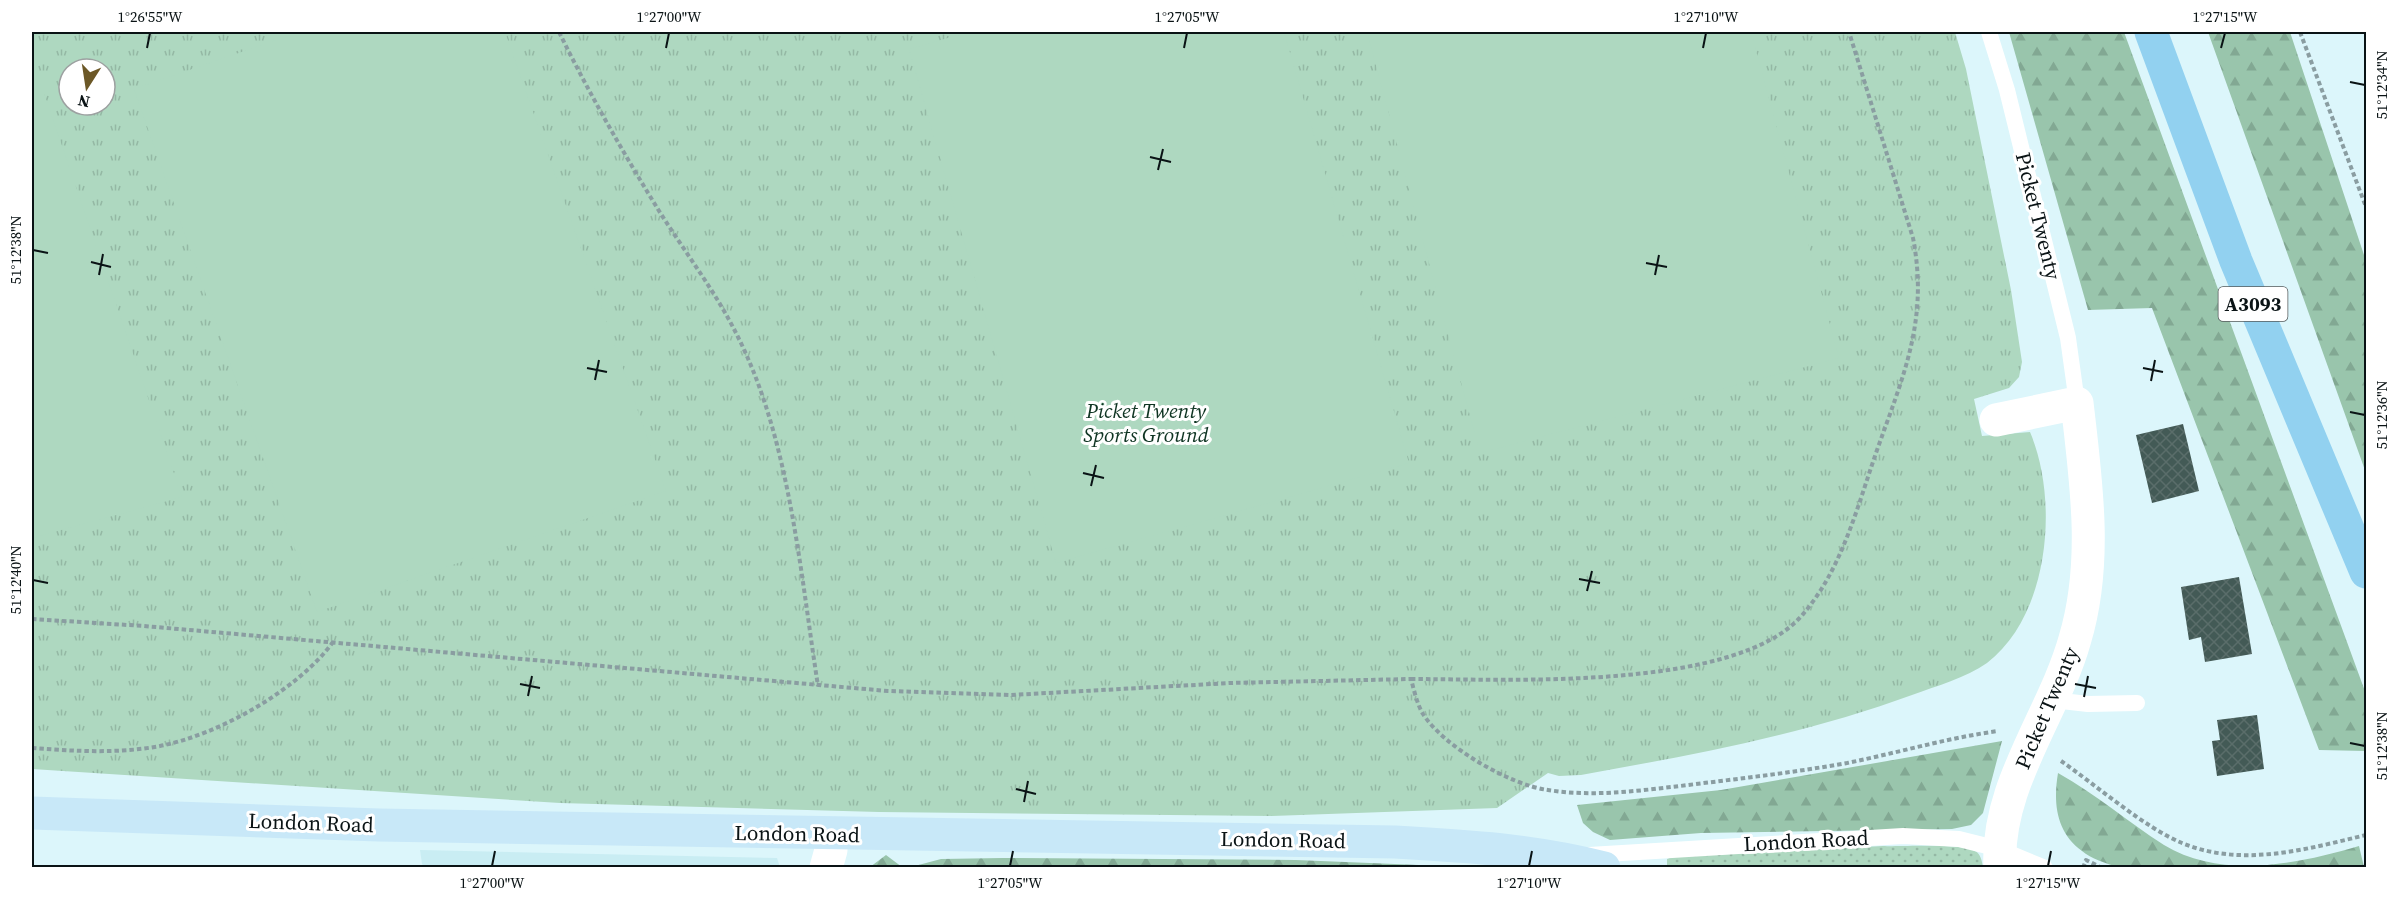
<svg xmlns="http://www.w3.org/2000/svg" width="2398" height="899" viewBox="0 0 2398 899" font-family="'Source Serif 4',serif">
	<defs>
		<pattern id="grass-dots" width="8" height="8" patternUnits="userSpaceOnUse" patternTransform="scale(1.5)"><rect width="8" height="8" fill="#aed8c0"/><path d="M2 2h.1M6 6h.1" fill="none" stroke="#94b8a4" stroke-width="1.8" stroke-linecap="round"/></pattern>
		<pattern id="forest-firs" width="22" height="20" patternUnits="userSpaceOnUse" patternTransform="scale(1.5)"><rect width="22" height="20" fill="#99c5ac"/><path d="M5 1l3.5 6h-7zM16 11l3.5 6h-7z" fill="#82a893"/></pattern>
		<pattern id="park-tufts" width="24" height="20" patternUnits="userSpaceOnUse" patternTransform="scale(1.5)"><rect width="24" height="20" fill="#aed8c0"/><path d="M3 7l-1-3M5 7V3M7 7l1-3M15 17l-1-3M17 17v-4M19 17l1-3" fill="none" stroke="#94b8a4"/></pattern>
		<pattern id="building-cross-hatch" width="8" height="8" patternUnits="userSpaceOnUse" patternTransform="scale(1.5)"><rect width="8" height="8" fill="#435a56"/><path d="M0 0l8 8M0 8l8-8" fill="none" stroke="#5a6d6a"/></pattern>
	</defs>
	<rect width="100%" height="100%" fill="#dcf6fb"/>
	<path fill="#c9edf3" d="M 420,850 L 777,858 L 780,867 L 425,868 L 422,864 Z"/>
	<path fill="url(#grass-dots)" d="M 1883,846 C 1902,847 1960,843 1975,851 C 1981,854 1982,862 1983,867 L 1676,868 L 1667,865 L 1667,859 L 1672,857 Z"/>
	<path fill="url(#forest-firs)" d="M 2009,32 L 2124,32 L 2366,694 L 2366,751 L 2319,750 L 2152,308 L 2088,310 Z
		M 2208,32 L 2290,32 L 2366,261 L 2366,473 Z
		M 2002,741 L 1983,813 L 1971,825 L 1952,829 L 1701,833 L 1610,840 L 1593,832 L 1583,823 L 1577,805 L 1721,790 Z
		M 2058,773 C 2096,794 2128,822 2164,845 C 2222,880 2298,864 2359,846 L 2364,867 L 2117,867 C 2106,863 2091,859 2082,851 C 2056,832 2053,803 2058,773 Z
		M 886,855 L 902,867 L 870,867 Z
		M 1002,858 L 1296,860 L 1468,867 L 911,867 L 941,859 Z"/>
	<path fill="url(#park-tufts)" fill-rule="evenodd" d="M 32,32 L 1955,32 L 1966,69 L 2011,290 L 2022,362 L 2019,377 L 2009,388 L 1974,399 L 1982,436 L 2030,432 C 2059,500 2050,615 1987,663 C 1966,678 1936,686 1912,695 C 1806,734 1692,755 1581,775 L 1559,776 L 1548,773 L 1497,808 L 1272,816 L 879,812 L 560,803 L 32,769 ZM 69,69 L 105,69 L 105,105 L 69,105 Z"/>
	<path fill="#aed8c0" d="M 300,32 L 505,32 L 666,491 L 317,612 L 134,89 Z
		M 969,32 L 1284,32 L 1409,463 L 1056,563 L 909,49 Z
		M 1367,32 L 1751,32 L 1839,358 L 1480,453 Z
		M 32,58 L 182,497 L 32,538 Z"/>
	<path fill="url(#building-cross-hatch)" d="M 2183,424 L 2199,491 L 2152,503 L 2136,435 Z
		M 2239,577 L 2252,654 L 2205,662 L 2201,637 L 2189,640 L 2181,587 Z
		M 2257,715 L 2264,769 L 2217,776 L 2212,741 L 2220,740 L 2217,720 Z"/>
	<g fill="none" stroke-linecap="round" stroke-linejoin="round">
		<path stroke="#8a9da1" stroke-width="4" stroke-dasharray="4.5 3" stroke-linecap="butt" d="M 559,32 C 588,91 621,149 656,206 C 683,250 715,290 738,337 C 790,441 800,571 818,686
			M 2300,32 L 2366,207
			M 32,619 L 144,626 L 888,691 L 1011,695 L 1230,683 L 1411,679 C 1414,690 1417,704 1423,714 C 1444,747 1510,785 1548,790 C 1592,797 1637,791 1680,786 C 1736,779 1791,773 1847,763 C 1897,753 1947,738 1998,731
			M 1411,679 C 1507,679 1740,692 1804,613 C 1842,568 1857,508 1876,453 C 1903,376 1929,321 1913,238 L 1849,32
			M 32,748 C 73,751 118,754 160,746 C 218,735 298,690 333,642
			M 2061,761 C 2096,785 2145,828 2182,843 C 2242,868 2307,849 2366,835
			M 2083,868 L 2086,860 L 2102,868"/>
		<path stroke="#fff" stroke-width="16" d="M 1989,32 L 2007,90 L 2068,338 L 2077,403
			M 2053,700 L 2088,704 L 2137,703
			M 1589,855 L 1903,836 L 1959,839 L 1999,849 L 2045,868"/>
		<path stroke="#fff" stroke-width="33" d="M 1996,420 L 2077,403 C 2086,481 2098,562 2075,639 C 2054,715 1995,786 2000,868
			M 826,868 L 831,850 L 831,835"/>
		<path stroke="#c8e8f8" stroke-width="33" d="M 32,813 L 379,825 L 1395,842 C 1466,846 1535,850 1604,868"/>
		<path stroke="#92d1f0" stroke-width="33" d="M 2151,32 L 2236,261 L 2366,572"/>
	</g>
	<path fill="none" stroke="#0a1315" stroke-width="2" d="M 147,48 L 150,33M 666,48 L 669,33M 1184,48 L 1187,33M 1703,48 L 1706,33M 2221,48 L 2225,33M 2350,82 L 2365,85M 1150,157 L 1171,162M 1158,170 L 1163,149M 33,250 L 48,253M 91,262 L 111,267M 1646,263 L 1667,267M 99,275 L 103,254M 1655,275 L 1659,255M 587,368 L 607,372M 2143,368 L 2163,372M 595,380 L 599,360M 2151,381 L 2155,360M 2350,412 L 2365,415M 1083,473 L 1104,478M 1091,486 L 1096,465M 1579,579 L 1600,583M 33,580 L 48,583M 1587,591 L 1592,571M 520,684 L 540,688M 2075,684 L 2096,688M 528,696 L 532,676M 2084,697 L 2088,676M 2350,743 L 2365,746M 1016,789 L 1036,794M 1024,802 L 1028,781M 492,866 L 495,851M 1010,866 L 1013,851M 1529,866 L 1532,851M 2048,866 L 2051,851"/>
	<g text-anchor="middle" stroke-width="6" stroke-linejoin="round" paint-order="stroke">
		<rect fill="#fff" stroke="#545a5b" stroke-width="1.5" x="2218.5" y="287" width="69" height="34" rx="4.5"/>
		<g font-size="20" font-weight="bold" fill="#0a1315">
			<text x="2253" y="311">A3093</text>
		</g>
		<g font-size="21" fill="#0a1315" stroke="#fff">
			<text transform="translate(2038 216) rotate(76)" y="7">Picket Twenty</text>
			<text transform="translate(2047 708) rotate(-67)" y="7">Picket Twenty</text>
			<text transform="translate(311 823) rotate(2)" y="7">London Road</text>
			<text transform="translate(797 834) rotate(1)" y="7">London Road</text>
			<text transform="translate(1283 840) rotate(1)" y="7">London Road</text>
			<text transform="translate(1806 841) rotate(-3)" y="7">London Road</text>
		</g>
		<g font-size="21" font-style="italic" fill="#0e3422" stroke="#fff">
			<text x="1146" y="418">Picket Twenty<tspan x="1146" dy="24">Sports Ground</tspan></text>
		</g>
	</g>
	<rect width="2398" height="899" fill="none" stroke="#ffffff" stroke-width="66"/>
	<g transform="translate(87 87) rotate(192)"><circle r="28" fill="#ffffff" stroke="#9da1a1" stroke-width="1.5"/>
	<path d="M0-4.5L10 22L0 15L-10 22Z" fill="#6c5827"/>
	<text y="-9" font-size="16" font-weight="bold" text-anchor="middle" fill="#0a1315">N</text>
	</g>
	<rect x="33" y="33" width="2332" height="833" fill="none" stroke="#0a1315" stroke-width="2"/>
	<g font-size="15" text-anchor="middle" fill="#0a1315">
		<text x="150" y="22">1°26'55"W</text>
		<text x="669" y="22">1°27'00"W</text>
		<text x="1187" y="22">1°27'05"W</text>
		<text x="1706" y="22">1°27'10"W</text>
		<text x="2225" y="22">1°27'15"W</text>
		<text transform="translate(2382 85) rotate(-90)" y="5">51°12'34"N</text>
		<text transform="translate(16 250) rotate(-90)" y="5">51°12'38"N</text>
		<text transform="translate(2382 415) rotate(-90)" y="5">51°12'36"N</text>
		<text transform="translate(16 580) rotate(-90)" y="5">51°12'40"N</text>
		<text transform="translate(2382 746) rotate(-90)" y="5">51°12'38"N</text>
		<text x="492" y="888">1°27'00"W</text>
		<text x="1010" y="888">1°27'05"W</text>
		<text x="1529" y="888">1°27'10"W</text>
		<text x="2048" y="888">1°27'15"W</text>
	</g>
</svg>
